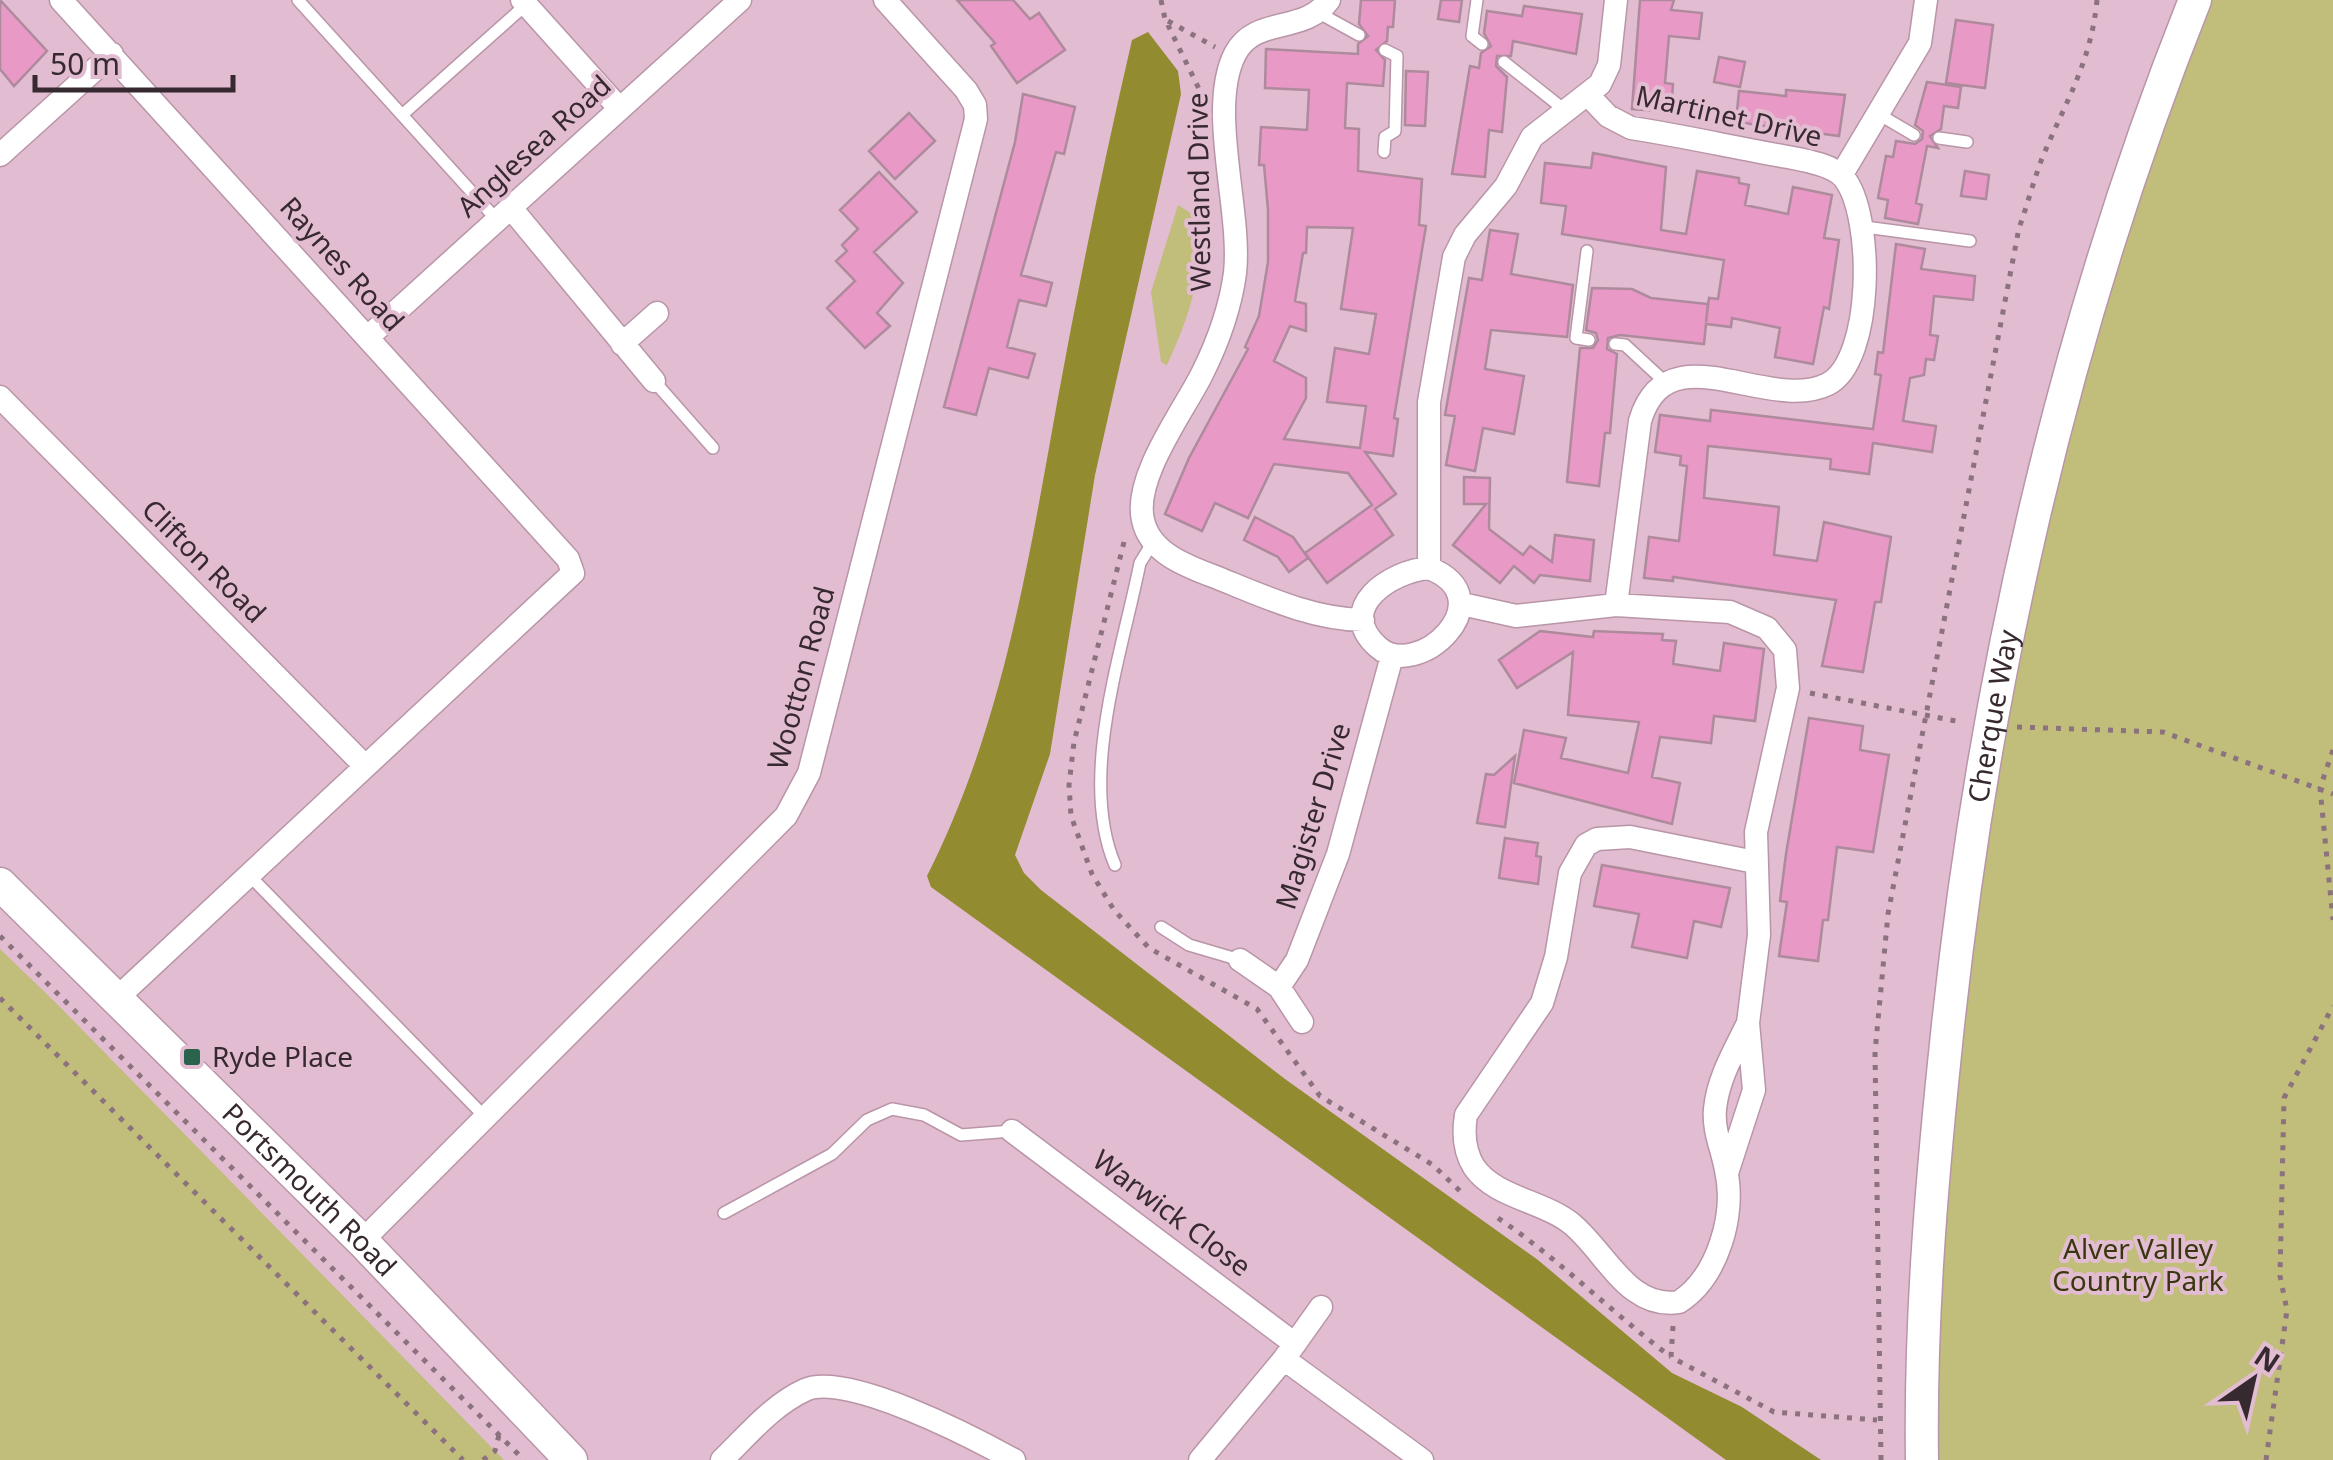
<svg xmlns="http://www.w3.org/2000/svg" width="2333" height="1460" viewBox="0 0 2333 1460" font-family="'Noto Sans',sans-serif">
	<rect width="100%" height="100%" fill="#e2bcd0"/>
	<path fill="#c1bd7b" d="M 2195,0 L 2333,0 L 2333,1460 L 1934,1460 L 1957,932 L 2053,446 Z
		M 1178,205 L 1202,220 C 1201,277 1191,313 1167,365 L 1161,362 L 1151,292 Z
		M 0,949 L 55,1002 L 504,1460 L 0,1460 Z"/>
	<path fill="#928b30" d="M 1148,32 L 1178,71 L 1181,94 L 1095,475 L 1050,754 L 1015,855 L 1024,873 L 1041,890 L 1285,1079 L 1538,1260 L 1672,1373 L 1742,1407 L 1821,1460 L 1726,1460 L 931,887 L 927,876 C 1002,728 1028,565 1057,403 C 1079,282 1104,161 1132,40 Z"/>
	<path fill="#e999c6" stroke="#ae8a9d" stroke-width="2.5" fill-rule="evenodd" d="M 0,0 L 47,51 L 14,86 L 0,69 Z
		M 957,0 L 1013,0 L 1030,19 L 1039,13 L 1065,50 L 1017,83 L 991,46 L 995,43 Z
		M 1361,0 L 1395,0 L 1393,27 L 1388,27 L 1387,41 L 1376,50 L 1385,60 L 1383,86 L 1347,83 L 1345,128 L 1359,129 L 1358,171 L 1422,179 L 1419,225 L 1426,226 L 1394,418 L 1398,419 L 1393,456 L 1365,452 L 1396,494 L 1375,509 L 1393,535 L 1327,583 L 1305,553 L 1372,505 L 1348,473 L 1274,464 L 1248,518 L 1215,503 L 1202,531 L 1165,514 L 1189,458 L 1248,349 L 1245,347 L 1259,316 L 1268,262 L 1268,210 L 1264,165 L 1259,165 L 1261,127 L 1307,130 L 1309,90 L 1265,88 L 1266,49 L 1358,54 L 1358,44 L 1368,36 L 1359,24 ZM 1307,227 L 1353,228 L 1341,309 L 1376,314 L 1369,354 L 1335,348 L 1327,402 L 1366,406 L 1360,448 L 1284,439 L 1306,398 L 1306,378 L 1274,361 L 1290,326 L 1306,331 L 1306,304 L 1295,301 L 1303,253 L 1306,253 Z
		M 1441,0 L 1462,0 L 1459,22 L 1438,19 Z
		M 1640,0 L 1674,0 L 1671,10 L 1702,13 L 1699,39 L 1669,36 L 1665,83 L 1673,84 L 1671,112 L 1632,109 Z
		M 1524,6 L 1582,14 L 1576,54 L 1513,41 L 1511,56 L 1497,56 L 1496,66 L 1507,77 L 1502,132 L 1489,130 L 1485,177 L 1452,174 L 1470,66 L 1479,68 L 1481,53 L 1491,46 L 1484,33 L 1487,11 L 1522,16 Z
		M 1956,20 L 1993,25 L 1985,88 L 1946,83 Z
		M 1719,57 L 1745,62 L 1740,87 L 1714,82 Z
		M 1406,71 L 1428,72 L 1425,126 L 1405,125 Z
		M 1927,82 L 1961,87 L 1958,108 L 1944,106 L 1941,129 L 1930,136 L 1938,148 L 1927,146 L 1916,203 L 1922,205 L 1918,224 L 1885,218 L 1888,200 L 1878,198 L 1886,156 L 1893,157 L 1896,141 L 1915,144 L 1922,139 L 1923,131 L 1915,125 Z
		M 1786,90 L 1845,95 L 1839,136 L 1736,122 L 1739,91 L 1786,96 Z
		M 1023,94 L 1075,107 L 1064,154 L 1056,152 L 1021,275 L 1052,283 L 1046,306 L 1019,300 L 1007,347 L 1035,354 L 1028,378 L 989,368 L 976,415 L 944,407 L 1015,142 Z
		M 909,113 L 935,141 L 895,179 L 869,151 Z
		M 1593,153 L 1666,167 L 1661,230 L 1686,234 L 1697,171 L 1739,178 L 1739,183 L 1749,185 L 1745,205 L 1788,214 L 1793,187 L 1832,195 L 1824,238 L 1839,240 L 1829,309 L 1824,307 L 1813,364 L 1775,357 L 1780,328 L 1732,318 L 1731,327 L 1706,324 L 1704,344 L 1620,335 L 1608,338 L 1607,349 L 1617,354 L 1610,433 L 1605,433 L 1599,486 L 1567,482 L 1580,348 L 1593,348 L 1598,340 L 1596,333 L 1586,330 L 1592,288 L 1632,289 L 1651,298 L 1708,304 L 1706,322 L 1709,298 L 1718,299 L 1724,260 L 1562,234 L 1566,206 L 1541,203 L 1545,163 L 1591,168 Z
		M 1965,171 L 1989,175 L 1986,199 L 1961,196 Z
		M 879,172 L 917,212 L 874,252 L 903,283 L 877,313 L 890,326 L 865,348 L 827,308 L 855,281 L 836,261 L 847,251 L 842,245 L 858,229 L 840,210 Z
		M 1490,230 L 1518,234 L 1511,274 L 1573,285 L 1567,337 L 1491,330 L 1485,369 L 1524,376 L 1514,434 L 1483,428 L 1475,471 L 1446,465 L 1455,416 L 1445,415 L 1469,278 L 1482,280 Z
		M 1896,244 L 1925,249 L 1921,269 L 1975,276 L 1973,300 L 1934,296 L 1930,335 L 1938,336 L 1934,360 L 1926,359 L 1924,375 L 1910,378 L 1903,421 L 1936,426 L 1932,452 L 1873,443 L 1869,474 L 1830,469 L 1831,459 L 1708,446 L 1704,498 L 1779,507 L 1774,555 L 1817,561 L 1824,522 L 1891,537 L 1881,602 L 1875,602 L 1863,672 L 1822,666 L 1836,600 L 1673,577 L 1673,581 L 1644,578 L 1649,537 L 1679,541 L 1687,466 L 1680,465 L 1681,456 L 1655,452 L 1660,415 L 1710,421 L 1711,410 L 1873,429 L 1881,375 L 1875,374 L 1878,352 L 1883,353 Z
		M 1464,477 L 1490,478 L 1489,529 L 1523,555 L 1530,546 L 1552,562 L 1555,535 L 1594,540 L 1590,581 L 1540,575 L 1534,583 L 1514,566 L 1500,583 L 1453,545 L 1486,504 L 1464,504 Z
		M 1255,517 L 1293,537 L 1308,558 L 1289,572 L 1278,557 L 1244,540 Z
		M 1540,631 L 1593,637 L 1594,631 L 1663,634 L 1662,640 L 1676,641 L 1673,664 L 1720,671 L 1724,643 L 1764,649 L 1755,721 L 1714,716 L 1711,743 L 1660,737 L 1652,777 L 1680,783 L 1672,824 L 1514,783 L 1524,730 L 1566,738 L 1561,758 L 1628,773 L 1639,722 L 1568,715 L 1573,652 L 1517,688 L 1499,660 Z
		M 1809,718 L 1863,726 L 1860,750 L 1889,755 L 1873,852 L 1837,847 L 1828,920 L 1823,920 L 1818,961 L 1779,956 L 1787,902 L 1780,901 L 1786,854 Z
		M 1515,756 L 1505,827 L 1477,823 L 1486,774 L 1494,775 Z
		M 1505,838 L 1538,843 L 1536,856 L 1541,857 L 1538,884 L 1499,878 Z
		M 1602,865 L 1730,888 L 1721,927 L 1694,921 L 1687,958 L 1632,947 L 1639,914 L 1594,906 Z"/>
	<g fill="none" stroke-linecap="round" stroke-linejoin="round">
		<defs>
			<path id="lane" d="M 298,0 L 497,220
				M 1477,0 L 1472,36 L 1482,44
				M 1319,13 L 1359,35
				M 1504,62 L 1566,111
				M 402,115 L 529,2
				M 1880,115 L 1914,135
				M 1939,138 L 1967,142
				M 1384,152 L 1385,137 L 1395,131 L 1397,56 L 1385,50
				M 1865,227 L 1970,241
				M 1587,251 L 1576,338 L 1589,340
				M 1615,344 L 1625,345 L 1665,382
				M 654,381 L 713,448
				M 1115,865 C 1078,778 1122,653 1140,563 L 1153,542
				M 249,875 L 485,1117
				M 1161,927 L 1189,945 L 1240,960
				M 724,1213 L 832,1154 L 867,1120 L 892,1109 L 924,1115 L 961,1135 L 1012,1131"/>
			<path id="street" d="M 61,0 L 568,559 L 573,573 L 116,999
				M 522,0 L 620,109
				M 1329,0 C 1304,35 1255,15 1235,54 C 1207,109 1242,211 1235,273 C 1230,310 1218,342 1202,374 C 1183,412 1133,478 1143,520 C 1150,554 1189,567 1218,578 C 1265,597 1312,619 1363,620
				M 1589,96 L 1608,116 L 1631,128 C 1684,136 1736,148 1788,157 C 1804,160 1834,165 1844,178 C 1874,215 1874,360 1828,384 C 1768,414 1667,329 1640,421 L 1616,605
				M 0,155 L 112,54
				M 1842,174 L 1920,43 L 1926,0
				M 511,208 L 654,381
				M 368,337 L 740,0
				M 622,344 L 657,313
				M 0,397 L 365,766
				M 1429,568 L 1429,402 L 1454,257 L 1465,235 L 1506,186 L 1532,137 L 1600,84 L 1609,65 L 1616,0
				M 1429,568 C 1507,599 1417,683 1378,647 C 1334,608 1391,571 1429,568 Z
				M 1462,604 L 1516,616 L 1616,605 L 1730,612 L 1767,628 L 1785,650 L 1788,688 L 1756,832 L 1759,935 L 1748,1023 L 1754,1090 L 1727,1173
				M 1240,960 L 1279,987 L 1302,1022
				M 1279,987 L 1297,960 L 1338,854 L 1392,656
				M 1748,1023 C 1735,1050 1718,1078 1715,1109 C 1713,1131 1722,1148 1726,1170 C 1736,1214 1718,1277 1679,1302 C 1629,1310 1607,1254 1573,1225 C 1545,1201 1495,1198 1474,1167 C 1464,1151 1463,1133 1466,1115 L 1542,1003 L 1556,957 L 1570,873 L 1586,845 L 1597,839 L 1630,837 L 1755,862
				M 1012,1131 L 1295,1344
				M 362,1241 L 786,816 L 809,773 L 976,119 L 975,105 L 966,90 L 885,0
				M 1284,1359 L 1422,1460
				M 722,1460 C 747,1436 772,1405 805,1390 C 846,1371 974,1438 1014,1460
				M 1200,1460 L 1284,1359 L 1321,1307"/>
			<g id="secondary">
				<path id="s1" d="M 0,884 L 362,1241 L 571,1460"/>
				<path id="s2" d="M 1922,1460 C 1920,1324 1931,1189 1945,1054 C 1981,696 2061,335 2195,0"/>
			</g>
		</defs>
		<use href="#lane" stroke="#b995a8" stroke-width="14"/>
		<use href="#street" stroke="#b995a8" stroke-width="25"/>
		<use href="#secondary" stroke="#b995a8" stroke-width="35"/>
		<path stroke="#8c727f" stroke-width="5" stroke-dasharray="5 8" stroke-linecap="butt" d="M 1161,0 L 1165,19 L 1201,93
			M 1168,21 L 1215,47
			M 1124,542 L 1074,742 L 1069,785 L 1071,816 L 1092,874 L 1114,910 L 1149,948 L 1257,1009 L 1320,1096 L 1433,1165 L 1464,1195
			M 1810,693 L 1961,722
			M 2017,727 L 2163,732 L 2333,794
			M 2333,750 L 2320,788 L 2333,920
			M 0,936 L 524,1460
			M 0,998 L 463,1460
			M 1498,1218 C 1560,1260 1611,1312 1671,1357
			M 1673,1326 L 1671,1357 L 1774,1412 L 1877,1420
			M 483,1460 L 495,1451 L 499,1435
			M 1881,1460 L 1875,1052 L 1888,914 L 2019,228 C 2027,206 2033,183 2041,161 C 2064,104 2091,64 2097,0
			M 2266,1460 L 2287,1310 L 2280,1276 L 2284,1098 L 2333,1006"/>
		<use href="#lane" stroke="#fff" stroke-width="11"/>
		<use href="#street" stroke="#fff" stroke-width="22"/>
		<use href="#secondary" stroke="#fff" stroke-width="32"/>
	</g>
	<rect fill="#29634c" stroke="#e2bcd0" stroke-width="4" x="182" y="1047" width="20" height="20" rx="5"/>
	<g text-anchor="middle" stroke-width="8" stroke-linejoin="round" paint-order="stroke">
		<g font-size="28" fill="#372930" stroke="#e2bcd0">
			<text transform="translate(1729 116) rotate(13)" y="10">Martinet Drive</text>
			<text transform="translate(534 146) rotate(-42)" y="10">Anglesea Road</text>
			<text transform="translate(1199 192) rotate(-91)" y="10">Westland Drive</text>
			<text transform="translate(342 264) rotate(48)" y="10">Raynes Road</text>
			<text transform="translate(204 561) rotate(45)" y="10">Clifton Road</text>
			<text transform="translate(801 678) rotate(-75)" y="10">Wootton Road</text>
			<text dy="10" stroke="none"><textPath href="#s2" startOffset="748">Cherque Way</textPath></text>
			<text transform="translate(1313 816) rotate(-73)" y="10">Magister Drive</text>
			<text dy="10" stroke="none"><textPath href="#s1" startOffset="435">Portsmouth Road</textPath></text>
			<text transform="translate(1172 1213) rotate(37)" y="10">Warwick Close</text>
		</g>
		<g font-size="28" fill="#372930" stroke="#e2bcd0" text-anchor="start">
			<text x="212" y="1067">Ryde Place</text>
		</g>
		<g font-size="28" fill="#3a3710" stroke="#e2bcd0">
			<text x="2138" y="1259">Alver Valley<tspan x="2138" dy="32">Country Park</tspan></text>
		</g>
	</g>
	<g transform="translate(2253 1380) rotate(34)" stroke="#e2bcd0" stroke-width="8" paint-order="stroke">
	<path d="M0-8L18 38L0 25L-18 38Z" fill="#372930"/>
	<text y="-15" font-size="28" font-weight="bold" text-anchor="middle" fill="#372930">N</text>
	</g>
	<path d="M35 75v15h198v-15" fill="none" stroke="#372930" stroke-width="5"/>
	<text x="50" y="75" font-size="30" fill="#372930" stroke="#e2bcd0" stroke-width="8" paint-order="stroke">50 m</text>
</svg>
